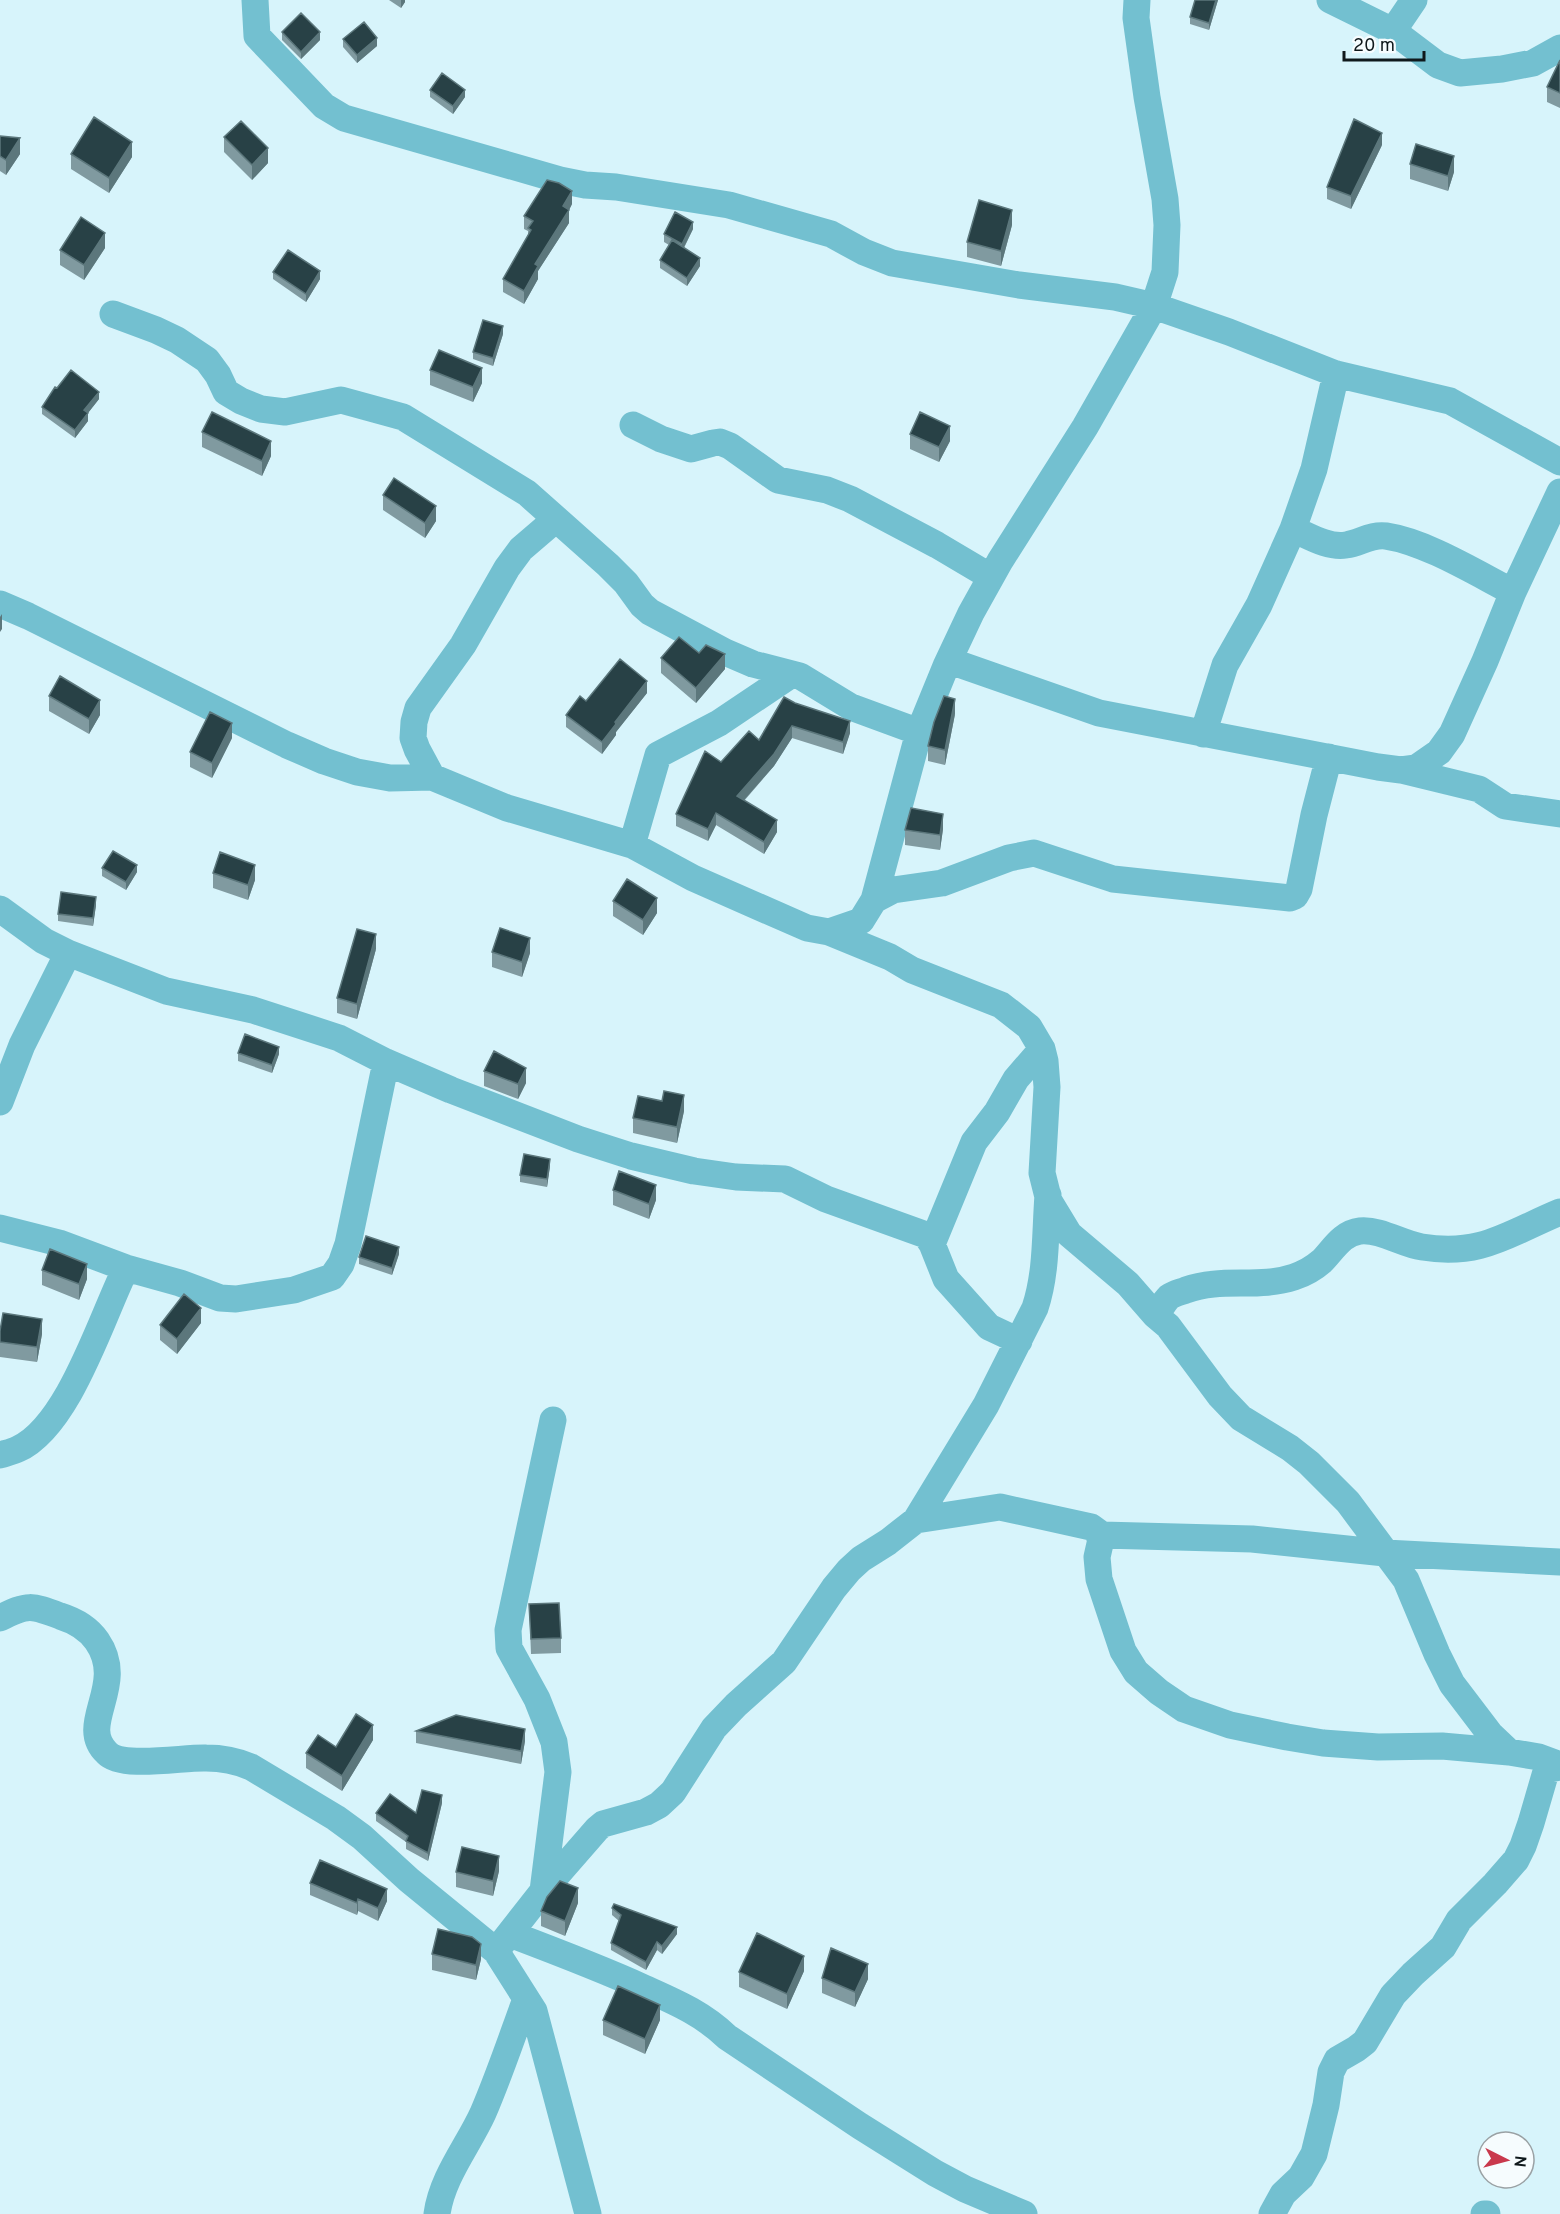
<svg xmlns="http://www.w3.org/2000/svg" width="1560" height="2214" viewBox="0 0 1560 2214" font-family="Overpass,sans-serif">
	<rect width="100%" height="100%" fill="#d7f4fb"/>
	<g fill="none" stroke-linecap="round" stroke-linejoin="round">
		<path stroke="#73c0d0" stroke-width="27" d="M 255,0 L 257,36 L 324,106 L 344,118 L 560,180 L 585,185 L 616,187 L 729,205 L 831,234 L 864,252 L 892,263 L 1019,285 L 1115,297 L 1154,306 L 1229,332 L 1336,374 L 1450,401 L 1560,462
			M 1330,0 L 1393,31 L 1438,65 L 1460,73 L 1502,69 L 1533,63 L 1560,48
			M 1393,31 L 1414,0
			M 113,314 L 156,330 L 177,340 L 207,360 L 218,375 L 226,392 L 241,401 L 261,409 L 285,412 L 341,400 L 403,417 L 527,493 L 608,565 L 626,583 L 642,605 L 650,612 L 725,652 L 753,664 L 800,676 L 851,707 L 919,732
			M 633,425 L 661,439 L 691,449 L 713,443 L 720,442 L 730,446 L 778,480 L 827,490 L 850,499 L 937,545 L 991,577
			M 1293,529 C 1309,536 1328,548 1346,545 C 1360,543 1371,534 1386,536 C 1426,542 1476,573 1513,592
			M 0,604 L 28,616 L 287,745 L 324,761 L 357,772 L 390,778 L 432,777 L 507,808 L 632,845 L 693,878 L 807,928 L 829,932 L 861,921 L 874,900 L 919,732 L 946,666 L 971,613 L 1000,561 L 1085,427 L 1154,306 L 1165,272 L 1167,225 L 1165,199 L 1147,97 L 1136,18 L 1137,0
			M 946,666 L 950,661 L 1099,713 L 1378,767 L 1401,770 L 1416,768 L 1439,752 L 1452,734 L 1485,661 L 1513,592 L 1560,492
			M 1203,734 L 1225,665 L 1259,605 L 1293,529 L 1314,469 L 1336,374
			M 1401,770 L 1479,789 L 1505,806 L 1560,814
			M 432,777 L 417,749 L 413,738 L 414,722 L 418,708 L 463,645 L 507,568 L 521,549 L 556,519
			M 632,845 L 658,755 L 719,723 L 792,674
			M 874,900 L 893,890 L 942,883 L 1009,858 L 1034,853 L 1113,879 L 1290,898 L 1295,896 L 1299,889 L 1314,815 L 1329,757
			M 0,909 L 44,941 L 68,953 L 166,991 L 253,1010 L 339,1038 L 386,1062 L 451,1090 L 578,1139 L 631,1156 L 694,1171 L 736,1177 L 785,1179 L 826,1199 L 926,1235 L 932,1244 L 946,1279 L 989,1327 L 1019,1341
			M 829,932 L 890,957 L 912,970 L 1001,1005 L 1029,1027 L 1042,1049 L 1045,1061 L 1047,1087 L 1042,1173 L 1049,1201 L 1069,1234 L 1128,1284 L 1155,1315 L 1168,1326 L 1220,1396 L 1241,1418 L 1290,1448 L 1309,1463 L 1348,1502 L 1406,1580 L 1437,1654 L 1452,1684 L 1490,1734 L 1509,1752 L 1539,1757 L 1560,1765
			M 0,1102 L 22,1045 L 68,953
			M 0,1228 L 59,1243 L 126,1268 L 180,1283 L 220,1298 L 236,1299 L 294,1290 L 332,1277 L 341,1264 L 348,1244 L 386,1062
			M 932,1244 L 974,1142 L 997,1112 L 1016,1079 L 1042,1049
			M 1155,1315 C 1160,1310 1164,1302 1169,1297 C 1173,1294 1181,1292 1186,1290 C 1222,1277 1258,1289 1294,1277 C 1303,1274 1314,1268 1322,1261 C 1333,1250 1342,1233 1360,1231 C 1381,1229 1402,1244 1422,1247 C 1481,1257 1509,1233 1560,1212
			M 0,1455 C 6,1453 12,1452 18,1449 C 69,1426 102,1316 126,1268
			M 916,1520 L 1000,1507 L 1091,1527 L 1102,1535 L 1252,1539 L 1385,1553 L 1560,1562
			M 1102,1535 L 1097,1557 L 1099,1579 L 1123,1651 L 1136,1672 L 1159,1692 L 1184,1709 L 1230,1725 L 1287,1737 L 1323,1743 L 1378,1747 L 1442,1746 L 1509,1752
			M 0,1618 C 28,1604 31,1605 60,1616 C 76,1621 88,1628 97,1641 C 128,1686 76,1724 107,1753 C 122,1769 184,1757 206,1758 C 221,1758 237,1761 251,1767 L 336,1818 L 362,1837 L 409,1880 L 496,1951 L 534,2011 L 588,2214
			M 543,1891 L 558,1772 L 554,1742 L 537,1699 L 509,1648 L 508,1630 L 553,1420
			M 510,1934 C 555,1951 600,1968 644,1988 C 675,2002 702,2013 727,2037 L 860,2126 L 935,2173 L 965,2189 L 1024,2214
			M 496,1951 L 543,1891 L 597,1829 L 603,1824 L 646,1812 L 659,1805 L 673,1792 L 714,1728 L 736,1705 L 784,1662 L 834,1588 L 849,1570 L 861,1559 L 888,1542 L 916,1520 L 986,1405 L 1035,1308 C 1047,1272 1045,1233 1048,1195
			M 437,2214 C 442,2177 468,2146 483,2113 C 499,2076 512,2037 526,1999
			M 1272,2214 L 1283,2194 L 1301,2177 L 1314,2154 L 1326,2105 L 1331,2072 L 1337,2060 L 1356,2049 L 1365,2042 L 1393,1995 L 1413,1974 L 1443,1947 L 1459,1920 L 1495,1884 L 1516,1860 L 1523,1846 L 1531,1823 L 1545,1775 L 1550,1769 L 1560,1767
			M 1484,2214 L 1487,2214"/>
	</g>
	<path fill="#809aa0" d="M 389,0 L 405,0 L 405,2 L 401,8 Z
		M 1195,0 L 1218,0 L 1209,30 L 1190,24 L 1190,17 Z
		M 282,32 L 320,40 L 301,59 L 282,40 Z
		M 343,39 L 377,46 L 357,63 L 343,47 Z
		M 1560,60 L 1560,108 L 1547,102 L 1547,87 Z
		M 430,90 L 465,97 L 453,114 L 430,97 Z
		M 0,136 L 20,154 L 6,175 L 0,171 Z
		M 224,137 L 268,163 L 252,180 L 224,152 Z
		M 1382,145 L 1351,209 L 1327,199 L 1327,187 Z
		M 71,154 L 132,157 L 109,193 L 71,169 Z
		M 1410,164 L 1454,172 L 1448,191 L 1410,179 Z
		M 572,204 L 569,210 L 569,223 L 538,271 L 538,279 L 524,304 L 503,292 L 503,279 L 528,235 L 528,231 L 524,229 L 524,216 Z
		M 1012,225 L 1001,266 L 967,257 L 967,242 Z
		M 693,229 L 684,248 L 700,266 L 687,286 L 660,268 L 660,260 L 669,245 L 664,242 L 664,234 Z
		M 105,248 L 84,280 L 60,265 L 60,250 Z
		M 273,272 L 320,279 L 306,302 L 273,279 Z
		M 503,334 L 493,366 L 473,359 L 473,352 Z
		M 430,370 L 482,383 L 473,402 L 430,385 Z
		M 57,388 L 99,399 L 88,413 L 88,421 L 75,438 L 42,414 L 42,407 Z
		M 202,432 L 271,456 L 262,476 L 202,447 Z
		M 910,434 L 950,441 L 939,462 L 910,449 Z
		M 383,495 L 436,521 L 425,538 L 383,510 Z
		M 699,653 L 725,669 L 696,703 L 661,673 L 661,658 Z
		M 647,693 L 616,732 L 616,735 L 602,754 L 566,727 L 566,715 L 586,701 Z
		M 49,696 L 100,715 L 89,734 L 49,711 Z
		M 784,697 L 850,733 L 843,754 L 792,738 L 774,766 L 744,801 L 777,832 L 764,854 L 716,825 L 708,841 L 676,826 L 676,814 L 721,762 L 759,740 Z
		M 955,714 L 945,765 L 928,761 L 928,746 Z
		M 232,738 L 212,778 L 190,767 L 190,752 Z
		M 943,829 L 940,850 L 905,845 L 905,830 Z
		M 102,868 L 137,872 L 126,890 L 102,876 Z
		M 213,873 L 255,880 L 248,900 L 213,888 Z
		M 613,901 L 657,913 L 643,935 L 613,916 Z
		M 96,905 L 93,926 L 58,921 L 58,914 Z
		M 376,949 L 357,1019 L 337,1013 L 337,998 Z
		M 492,952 L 530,953 L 522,977 L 492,967 Z
		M 238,1053 L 279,1054 L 272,1073 L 238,1061 Z
		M 484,1071 L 526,1083 L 518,1099 L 484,1086 Z
		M 684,1111 L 677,1143 L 633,1133 L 633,1118 Z
		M 550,1166 L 547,1187 L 520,1182 L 520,1175 Z
		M 613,1190 L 656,1200 L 649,1219 L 613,1205 Z
		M 399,1254 L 392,1275 L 359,1264 L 359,1257 Z
		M 42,1270 L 87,1279 L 79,1300 L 42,1285 Z
		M 201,1323 L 177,1354 L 160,1340 L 160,1325 Z
		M 0,1331 L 42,1334 L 37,1362 L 0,1357 Z
		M 529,1604 L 561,1638 L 561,1653 L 531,1654 Z
		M 416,1731 L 525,1741 L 521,1764 L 416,1743 Z
		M 373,1740 L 342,1791 L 306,1768 L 306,1753 Z
		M 442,1803 L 428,1861 L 406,1849 L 406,1842 L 376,1821 L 376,1813 L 416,1813 Z
		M 499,1871 L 493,1896 L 456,1887 L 456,1872 Z
		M 310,1883 L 387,1901 L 378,1921 L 358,1911 L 357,1915 L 310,1895 Z
		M 578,1903 L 565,1936 L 541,1926 L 541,1911 Z
		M 612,1908 L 677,1934 L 662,1954 L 657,1950 L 646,1970 L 611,1950 L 611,1943 L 619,1921 L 612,1915 Z
		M 432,1954 L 481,1959 L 476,1980 L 432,1970 Z
		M 804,1971 L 787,2009 L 739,1987 L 739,1972 Z
		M 822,1978 L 868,1979 L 855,2007 L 822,1993 Z
		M 603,2020 L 660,2020 L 645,2054 L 603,2035 Z"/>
	<path fill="#5c777c" d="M 401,0 L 405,0 L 405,2 L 401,8 Z
		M 1216,0 L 1218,0 L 1209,30 L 1209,23 Z
		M 320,32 L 320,40 L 301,59 L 301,52 Z
		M 377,38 L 377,46 L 357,63 L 357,55 Z
		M 465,90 L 465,97 L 453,114 L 453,106 Z
		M 1382,133 L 1382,145 L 1351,209 L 1351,196 Z
		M 20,138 L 20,154 L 6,175 L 6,160 Z
		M 132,142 L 132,157 L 109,193 L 109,178 Z
		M 268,148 L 268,163 L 252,180 L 252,165 Z
		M 1454,156 L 1454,172 L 1448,191 L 1448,176 Z
		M 572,191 L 572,204 L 569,210 L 569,223 L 538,271 L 538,279 L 524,304 L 524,291 L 535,264 L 563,206 Z
		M 1012,210 L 1012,225 L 1001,266 L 1001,251 Z
		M 693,222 L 693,229 L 682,251 L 682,244 Z
		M 105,233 L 105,248 L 84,280 L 84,265 Z
		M 700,258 L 700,266 L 687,286 L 687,278 Z
		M 320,271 L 320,279 L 306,302 L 306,294 Z
		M 503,326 L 503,334 L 493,366 L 493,358 Z
		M 482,368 L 482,383 L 473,402 L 473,387 Z
		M 99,392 L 99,399 L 84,418 L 84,410 Z
		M 88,413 L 88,421 L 75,438 L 75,430 Z
		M 950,426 L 950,441 L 939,462 L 939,447 Z
		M 271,441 L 271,456 L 262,476 L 262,461 Z
		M 436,506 L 436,521 L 425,538 L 425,523 Z
		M 2,614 L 2,629 L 0,632 L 0,617 Z
		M 725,654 L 725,669 L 696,703 L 696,688 Z
		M 647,681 L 647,693 L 616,732 L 616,735 L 602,754 L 602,742 L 615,722 Z
		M 955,699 L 955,714 L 945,765 L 945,750 Z
		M 100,700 L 100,715 L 89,734 L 89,719 Z
		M 850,721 L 850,733 L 843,754 L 843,742 Z
		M 232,723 L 232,738 L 212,778 L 212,763 Z
		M 792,726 L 792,738 L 774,766 L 737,808 L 737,796 Z
		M 716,813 L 716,825 L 708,841 L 708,829 Z
		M 943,814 L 943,829 L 940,850 L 940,835 Z
		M 777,820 L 777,832 L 764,854 L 764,842 Z
		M 137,865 L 137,872 L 126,890 L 126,882 Z
		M 255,865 L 255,880 L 248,900 L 248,885 Z
		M 96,897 L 96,905 L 93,926 L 93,918 Z
		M 657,898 L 657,913 L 643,935 L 643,920 Z
		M 376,934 L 376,949 L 357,1019 L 357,1004 Z
		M 530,938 L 530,953 L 522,977 L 522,962 Z
		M 279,1047 L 279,1054 L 272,1073 L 272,1065 Z
		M 526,1068 L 526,1083 L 518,1099 L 518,1084 Z
		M 684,1095 L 684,1111 L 677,1143 L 677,1127 Z
		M 550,1159 L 550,1166 L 547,1187 L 547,1179 Z
		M 656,1185 L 656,1200 L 649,1219 L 649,1204 Z
		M 399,1247 L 399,1254 L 392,1275 L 392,1268 Z
		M 87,1264 L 87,1279 L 79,1300 L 79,1284 Z
		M 201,1308 L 201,1323 L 177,1354 L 177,1339 Z
		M 42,1319 L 42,1334 L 37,1362 L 37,1347 Z
		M 373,1725 L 373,1740 L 342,1791 L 342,1776 Z
		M 525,1729 L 525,1741 L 521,1764 L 521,1751 Z
		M 442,1795 L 442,1803 L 428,1861 L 428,1853 Z
		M 499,1856 L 499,1871 L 493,1896 L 493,1881 Z
		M 578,1888 L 578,1903 L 565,1936 L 565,1921 Z
		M 387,1889 L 387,1901 L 378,1921 L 378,1908 Z
		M 358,1899 L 358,1911 L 357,1915 L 357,1903 Z
		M 677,1927 L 677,1934 L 662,1954 L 662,1946 Z
		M 657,1942 L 657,1950 L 646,1970 L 646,1962 Z
		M 481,1944 L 481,1959 L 476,1980 L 476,1965 Z
		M 804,1956 L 804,1971 L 787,2009 L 787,1994 Z
		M 868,1964 L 868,1979 L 855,2007 L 855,1992 Z
		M 660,2005 L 660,2020 L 645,2054 L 645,2039 Z"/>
	<path fill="#284146" stroke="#5c777c" stroke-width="1.5" d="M 1195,0 L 1216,0 L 1209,23 L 1190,17 Z
		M 301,13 L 320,32 L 301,52 L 282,32 Z
		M 364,22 L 377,38 L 357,55 L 343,39 Z
		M 1560,60 L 1560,93 L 1547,87 Z
		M 442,73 L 465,90 L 453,106 L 430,90 Z
		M 94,117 L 132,142 L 109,178 L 71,154 Z
		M 1354,119 L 1382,133 L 1351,196 L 1327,187 Z
		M 241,121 L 268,148 L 252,165 L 224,137 Z
		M 0,136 L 20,138 L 6,160 L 0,156 Z
		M 1416,144 L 1454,156 L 1448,176 L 1410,164 Z
		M 547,180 L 559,183 L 572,191 L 563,206 L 569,210 L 535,264 L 538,266 L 524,291 L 503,279 L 531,230 L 528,228 L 533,221 L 524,216 Z
		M 979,200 L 1012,210 L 1001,251 L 967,242 Z
		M 675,212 L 693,222 L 682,244 L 664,234 Z
		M 81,217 L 105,233 L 84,265 L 60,250 Z
		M 672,240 L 700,258 L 687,278 L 660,260 Z
		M 288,250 L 320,271 L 306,294 L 273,272 Z
		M 483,320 L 503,326 L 493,358 L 473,352 Z
		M 439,350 L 482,368 L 473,387 L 430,370 Z
		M 71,370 L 99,392 L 84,410 L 88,413 L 75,430 L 42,407 L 55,387 L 57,388 Z
		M 212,412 L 271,441 L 262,461 L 202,432 Z
		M 920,412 L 950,426 L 939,447 L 910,434 Z
		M 394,478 L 436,506 L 425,523 L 383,495 Z
		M 679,637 L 699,653 L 706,645 L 725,654 L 696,688 L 661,658 Z
		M 620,659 L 647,681 L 615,722 L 616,724 L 602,742 L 566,715 L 580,696 L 586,701 Z
		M 60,676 L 100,700 L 89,719 L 49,696 Z
		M 944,696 L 955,699 L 945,750 L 928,746 L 934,722 Z
		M 784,697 L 795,703 L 850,721 L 843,742 L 792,726 L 774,754 L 737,796 L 777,820 L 764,842 L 716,813 L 708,829 L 676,814 L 705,751 L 721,762 L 749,731 L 759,740 Z
		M 210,712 L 232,723 L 212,763 L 190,752 Z
		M 911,808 L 943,814 L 940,835 L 905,830 Z
		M 113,851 L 137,865 L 126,882 L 102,868 Z
		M 220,852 L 255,865 L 248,885 L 213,873 Z
		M 627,879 L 657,898 L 643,920 L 613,901 Z
		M 61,892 L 96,897 L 93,918 L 58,914 Z
		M 500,928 L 530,938 L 522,962 L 492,952 Z
		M 357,929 L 376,934 L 357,1004 L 337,998 Z
		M 245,1034 L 279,1047 L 272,1065 L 238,1053 Z
		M 494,1051 L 526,1068 L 518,1084 L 484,1071 Z
		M 664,1091 L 684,1095 L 677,1127 L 633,1118 L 638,1096 L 662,1101 Z
		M 524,1154 L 550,1159 L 547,1179 L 520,1175 Z
		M 619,1171 L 656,1185 L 649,1204 L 613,1190 Z
		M 366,1236 L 399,1247 L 392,1268 L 359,1257 Z
		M 50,1249 L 87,1264 L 79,1284 L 42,1270 Z
		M 184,1294 L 201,1308 L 177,1339 L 160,1325 Z
		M 3,1313 L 42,1319 L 37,1347 L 0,1342 L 0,1331 Z
		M 559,1603 L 561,1638 L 531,1639 L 529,1604 Z
		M 356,1714 L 373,1725 L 342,1776 L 306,1753 L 318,1735 L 336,1747 Z
		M 456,1715 L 525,1729 L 521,1751 L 416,1731 Z
		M 422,1790 L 442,1795 L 428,1853 L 406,1841 L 408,1836 L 376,1813 L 390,1794 L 416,1813 Z
		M 462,1847 L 499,1856 L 493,1881 L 456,1872 Z
		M 320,1860 L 387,1889 L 378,1908 L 358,1899 L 357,1903 L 310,1883 Z
		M 560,1881 L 578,1888 L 565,1921 L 541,1911 L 547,1897 Z
		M 614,1904 L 677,1927 L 662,1946 L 657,1942 L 646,1962 L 611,1943 L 621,1915 L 612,1908 Z
		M 438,1929 L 472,1937 L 481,1944 L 476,1965 L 432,1954 Z
		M 757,1933 L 804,1956 L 787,1994 L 739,1972 Z
		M 831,1948 L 868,1964 L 855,1992 L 822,1978 Z
		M 618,1986 L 660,2005 L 645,2039 L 603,2020 Z"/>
	<g transform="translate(1506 2160) rotate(96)"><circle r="28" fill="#f6fcfe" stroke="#9aa1a4" stroke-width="1.5"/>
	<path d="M0-4.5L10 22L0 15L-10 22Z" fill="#c9394d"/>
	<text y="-9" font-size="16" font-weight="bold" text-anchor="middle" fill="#0f191c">N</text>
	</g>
	<path d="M1344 51v9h80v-9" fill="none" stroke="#0f191c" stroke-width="3"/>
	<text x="1353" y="51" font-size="18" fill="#0f191c" stroke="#f6fcfe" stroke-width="4.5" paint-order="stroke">20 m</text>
</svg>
